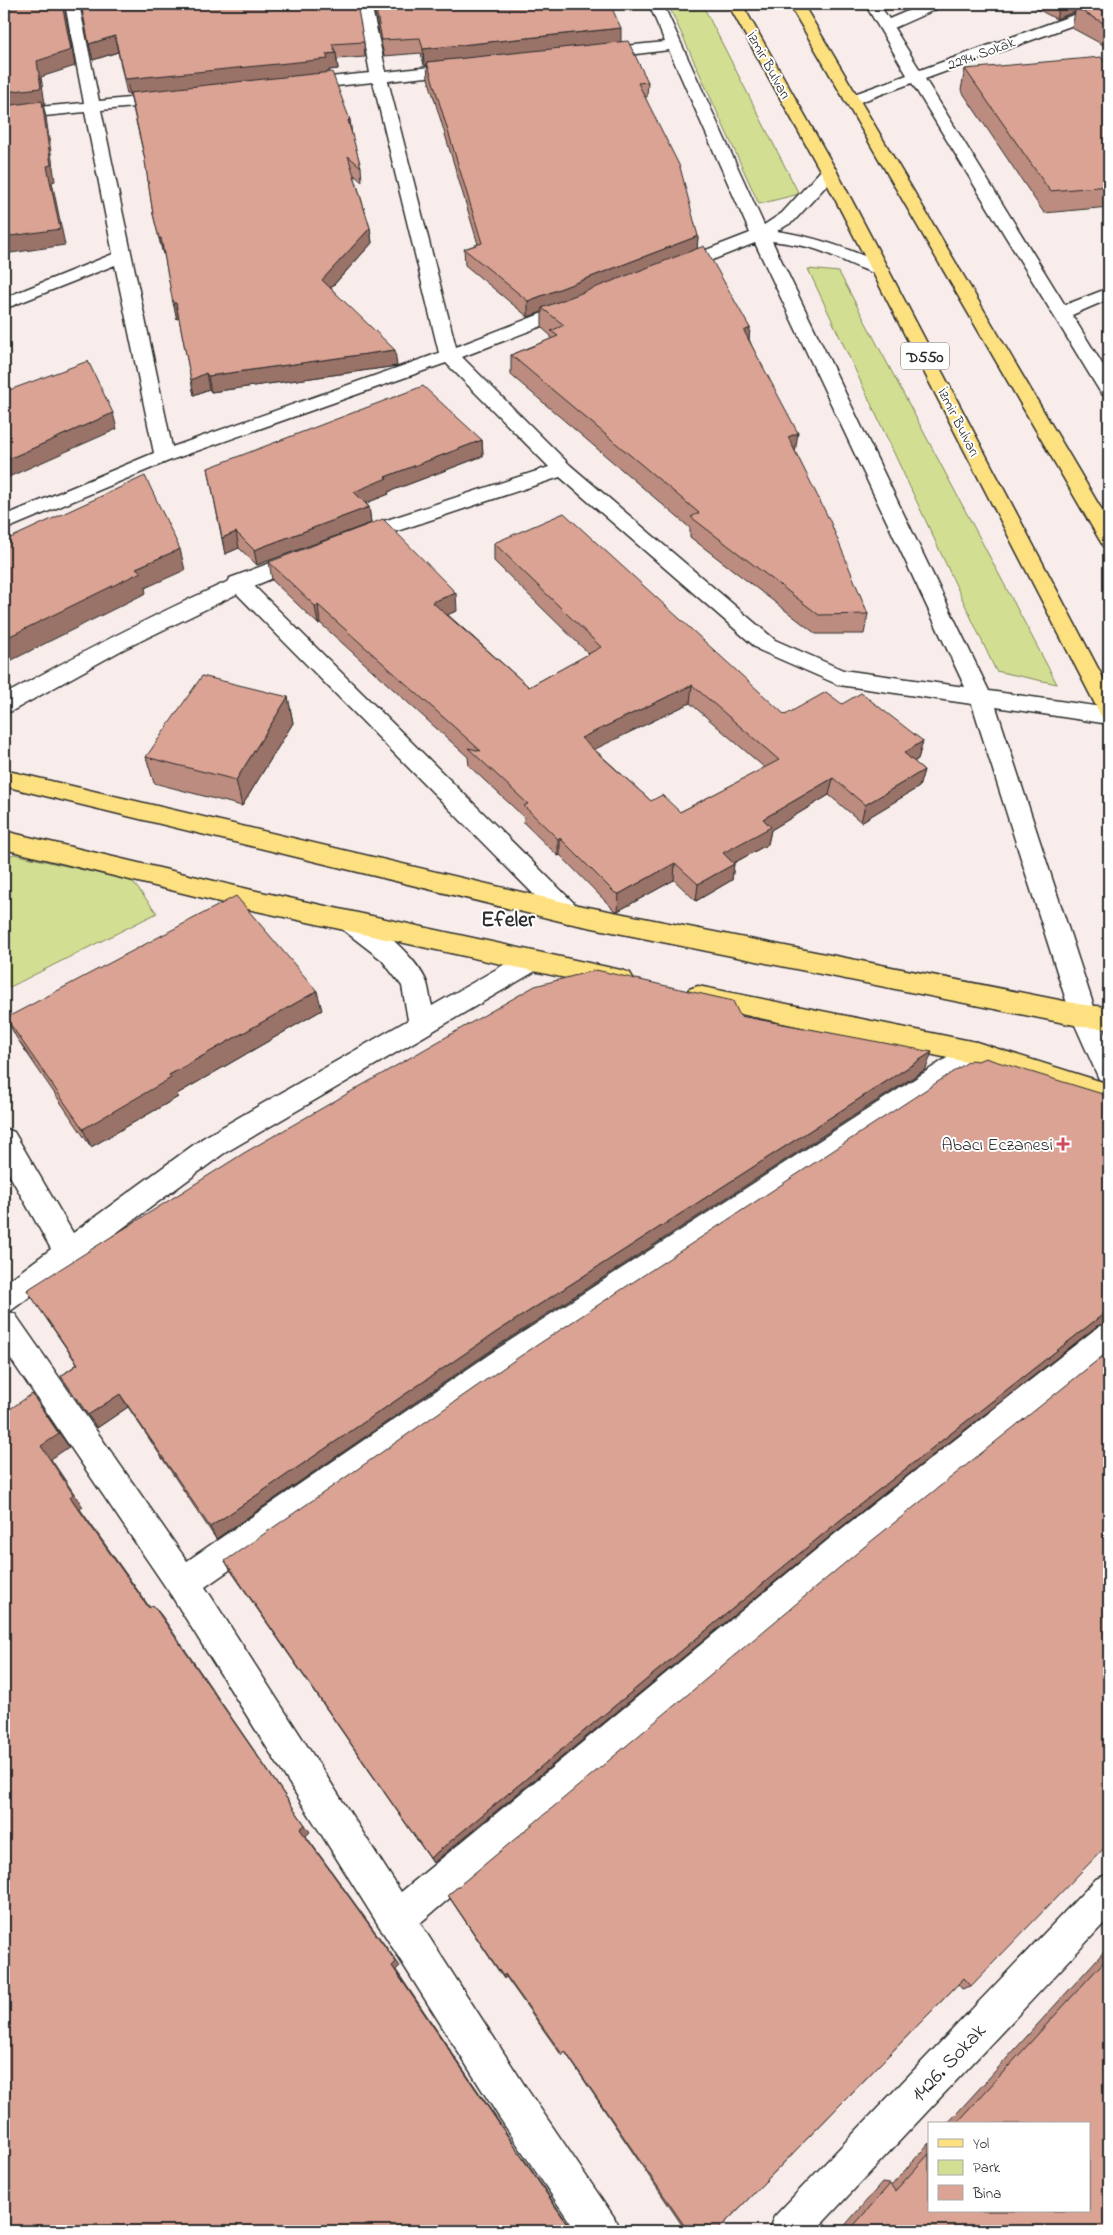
<svg xmlns="http://www.w3.org/2000/svg" width="1113" height="2235" viewBox="0 0 1113 2235" font-family="'Indie Flower',sans-serif">
	<rect width="100%" height="100%" fill="#f8edea"/>
	<filter id="ink" filterUnits="userSpaceOnUse"><feTurbulence type="fractalNoise" baseFrequency=".02" numOctaves="2"/><feDisplacementMap in="SourceGraphic" scale="10" xChannelSelector="R" yChannelSelector="G"/><feConvolveMatrix kernelMatrix="1 2 1 2 8 2 1 2 1" color-interpolation-filters="sRGB"/></filter>
	<g filter="url(#ink)">
		<path fill="#d2df92" stroke="#7e855e" d="M 668,4 L 702,4 L 799,194 L 759,204 Z
			M 808,269 L 839,272 L 1057,684 L 996,671 Z
			M 14,854 L 132,881 L 157,913 L 4,990 L 4,858 Z"/>
		<g fill="none" stroke-linecap="round" stroke-linejoin="round">
			<defs>
				<path id="minor" d="M 65,4 L 79,4 L 99,101 L 169,94 L 175,96 L 177,99 L 175,102 L 169,104 L 101,110 L 172,447 L 439,353 L 373,82 L 299,90 L 294,88 L 291,85 L 294,82 L 299,80 L 370,73 L 357,4 L 371,4 L 386,72 L 465,63 L 470,65 L 473,68 L 470,71 L 465,73 L 388,81 L 456,347 L 571,302 L 577,301 L 583,302 L 586,306 L 583,310 L 462,357 L 570,465 L 775,640 L 843,670 L 965,687 L 755,243 L 682,272 L 670,272 L 667,268 L 670,264 L 750,233 L 669,50 L 595,59 L 590,57 L 587,54 L 590,51 L 595,49 L 665,42 L 649,4 L 663,4 L 764,225 L 782,213 L 823,168 L 835,168 L 837,172 L 835,176 L 794,221 L 777,231 C 816,237 851,249 886,266 L 889,270 L 886,274 C 873,277 834,255 818,250 C 803,245 787,243 772,241 L 989,691 L 1109,708 L 1109,724 L 996,707 L 1097,1016 L 1109,1042 L 1109,1082 L 1099,1079 L 1071,1016 L 972,704 L 839,685 L 759,650 L 560,477 L 361,543 L 354,545 L 347,543 L 344,538 L 347,533 L 549,467 L 446,363 L 171,460 L 4,530 L 4,516 L 154,453 L 115,265 L 4,309 L 4,298 L 113,254 L 85,112 L 4,120 L 4,110 L 84,103 Z
					M 865,4 L 879,4 L 889,19 L 924,4 L 943,4 L 941,7 L 894,28 L 920,70 L 1104,4 L 1109,4 L 1109,12 L 925,79 L 1065,305 L 1109,288 L 1109,299 L 1072,315 L 1109,375 L 1109,396 L 1102,394 L 1099,390 L 912,83 L 852,105 L 846,103 L 844,100 L 846,97 L 907,75 Z
					M 305,550 L 312,552 L 315,557 L 312,562 L 254,586 L 577,906 L 581,913 L 577,920 L 568,923 L 559,920 L 237,594 L 122,650 L 12,711 L 4,713 L 4,695 C 77,655 152,615 229,581 L 230,578 Z
					M 351,912 C 374,919 419,960 427,983 C 429,990 430,999 432,1006 L 521,955 L 530,952 L 539,955 L 543,962 L 539,969 L 223,1154 L 9,1312 L 15,1314 L 187,1561 L 497,1349 L 967,1045 L 976,1042 L 985,1045 L 989,1053 L 985,1061 L 519,1369 L 205,1587 L 401,1892 L 835,1534 L 1098,1327 L 1109,1323 L 1109,1355 L 857,1556 L 420,1923 L 527,2089 L 614,2217 L 620,2231 L 576,2231 L 499,2117 L 171,1595 L 4,1349 L 4,1284 L 51,1249 L 4,1165 L 4,1128 L 14,1132 L 73,1233 L 203,1138 L 408,1020 L 402,986 L 382,960 L 342,929 L 338,922 L 342,915 Z
					M 1109,1874 L 1109,1918 L 815,2231 L 768,2231 L 774,2217 L 1096,1879 Z"/>
				<path id="major" d="M 4,770 L 568,903 L 1084,1005 L 1109,1007 L 1109,1029 L 1084,1027 L 568,923 L 4,786 Z
					M 4,831 L 252,890 L 621,970 L 630,973 L 634,980 L 630,987 L 621,990 L 252,910 L 4,849 Z
					M 698,986 L 976,1042 L 1109,1084 L 1109,1106 L 976,1064 L 689,1003 L 685,996 L 689,989 Z"/>
				<path id="highway" d="M 728,4 L 742,4 L 837,172 L 1109,689 L 1109,718 L 1101,716 L 1098,710 L 821,172 Z
					M 789,4 L 803,4 L 1109,522 L 1109,546 L 1102,544 L 1099,539 Z"/>
			</defs>
			<use href="#minor" stroke="#2b2b2b" stroke-width="3"/>
			<use href="#major" stroke="#2b2b2b" stroke-width="3"/>
			<use href="#highway" stroke="#2b2b2b" stroke-width="3"/>
			<use href="#minor" fill="#fff" fill-rule="evenodd"/>
			<use href="#major" fill="#fde080" fill-rule="evenodd"/>
			<use href="#highway" fill="#fde080" fill-rule="evenodd"/>
		</g>
		<path fill="#bb8c7f" stroke="#2b2b2b" fill-rule="evenodd" d="M 81,4 L 364,42 L 365,57 L 337,59 L 338,69 L 329,70 L 329,72 L 350,120 L 351,133 L 361,167 L 362,182 L 354,175 L 370,228 L 372,243 L 331,288 L 397,366 L 211,392 L 209,389 L 194,395 L 179,318 L 177,319 L 164,254 L 163,254 L 153,214 L 145,160 L 130,95 L 127,94 L 118,52 L 93,60 Z
			M 373,4 L 610,4 L 621,42 L 648,82 L 647,97 L 645,97 L 698,236 L 697,248 L 750,328 L 749,339 L 795,451 L 868,614 L 864,634 L 816,634 L 690,537 L 690,528 L 511,375 L 511,355 L 551,339 L 551,336 L 542,328 L 542,312 L 528,317 L 465,265 L 464,249 L 478,244 L 428,78 L 427,65 L 424,65 L 421,53 L 384,56 Z
			M 1028,4 L 1109,4 L 1109,48 L 1072,28 L 1075,12 L 1056,19 Z
			M 1109,68 L 1109,207 L 1044,213 L 961,90 L 965,69 Z
			M 482,440 L 483,456 L 388,492 L 389,494 L 366,503 L 369,507 L 371,523 L 257,565 L 239,548 L 225,554 L 208,468 Z
			M 494,543 L 785,715 L 842,704 L 923,741 L 918,759 L 914,762 L 924,770 L 919,787 L 861,822 L 829,795 L 771,830 L 768,844 L 734,863 L 732,880 L 696,901 L 674,880 L 618,911 L 614,910 L 560,855 L 558,856 L 524,823 L 524,817 L 469,766 L 468,757 L 320,623 L 318,624 L 272,580 L 269,562 L 457,611 L 447,614 L 529,687 L 589,654 L 494,561 ZM 690,703 L 765,768 L 680,812 L 651,801 L 594,749 Z
			M 288,697 L 293,723 L 242,806 L 154,783 L 146,757 Z
			M 322,1010 L 177,1094 L 178,1097 L 91,1147 L 16,1037 L 6,1018 Z
			M 740,1016 L 926,1069 L 496,1347 L 216,1539 L 128,1407 L 97,1428 L 61,1376 L 77,1364 L 27,1290 Z
			M 1097,1326 L 834,1533 L 433,1863 L 231,1571 L 225,1561 Z
			M 1109,1351 L 971,1986 L 962,1989 L 958,1984 L 717,2231 L 686,2231 L 565,2052 L 562,2056 L 506,1977 L 504,1979 L 451,1900 L 448,1895 Z
			M 1109,1946 L 1109,2231 L 840,2231 L 882,2183 L 890,2184 L 891,2186 L 929,2143 L 929,2211 L 1089,2124 L 947,2124 Z"/>
		<path fill="#997268" stroke="#2b2b2b" d="M 62,4 L 64,4 L 75,66 L 41,77 L 45,104 L 43,104 L 46,117 L 55,181 L 52,182 L 65,245 L 4,254 L 4,92 L 37,61 Z
			M 1060,4 L 1099,4 L 1076,8 L 1075,12 L 1056,19 Z
			M 621,28 L 621,44 L 427,62 L 427,65 L 424,65 L 423,49 Z
			M 115,36 L 118,52 L 93,60 L 89,44 Z
			M 336,53 L 338,69 L 329,70 L 329,74 L 130,95 L 126,79 Z
			M 348,120 L 350,120 L 352,135 Z
			M 370,228 L 372,243 L 324,295 L 322,280 Z
			M 698,236 L 697,252 L 542,308 L 542,312 L 528,317 L 528,301 Z
			M 159,238 L 161,238 L 165,254 L 163,254 Z
			M 173,303 L 176,303 L 179,318 L 177,319 Z
			M 750,328 L 748,348 L 744,331 Z
			M 395,350 L 397,366 L 211,392 L 208,376 Z
			M 206,373 L 209,389 L 194,395 L 191,380 Z
			M 113,413 L 117,429 L 4,479 L 4,461 Z
			M 798,433 L 795,453 L 788,437 Z
			M 482,440 L 483,456 L 388,492 L 389,494 L 356,507 L 354,492 L 385,477 Z
			M 369,507 L 371,523 L 257,565 L 254,550 Z
			M 236,532 L 239,548 L 225,554 L 222,538 Z
			M 180,549 L 185,570 L 145,588 L 146,593 L 4,664 L 4,639 L 136,568 Z
			M 456,593 L 457,611 L 434,620 L 432,602 Z
			M 318,605 L 320,623 L 318,624 L 315,606 Z
			M 692,685 L 690,703 L 581,756 L 581,738 Z
			M 288,697 L 293,723 L 242,806 L 236,780 Z
			M 923,741 L 918,759 L 899,771 L 904,753 Z
			M 924,770 L 919,787 L 861,822 L 865,805 Z
			M 833,778 L 829,795 L 771,830 L 768,844 L 721,870 L 723,853 L 763,819 Z
			M 560,838 L 560,855 L 558,856 L 558,839 Z
			M 675,863 L 674,880 L 618,911 L 619,894 Z
			M 734,864 L 732,880 L 696,901 L 698,884 Z
			M 317,991 L 322,1010 L 177,1094 L 178,1097 L 91,1147 L 83,1129 L 169,1075 Z
			M 932,1052 L 926,1069 L 496,1347 L 216,1539 L 210,1527 L 495,1333 Z
			M 1109,1311 L 1109,1322 L 1097,1326 L 834,1533 L 433,1863 L 430,1858 L 839,1521 L 1106,1312 Z
			M 32,1394 L 69,1447 L 51,1459 L 83,1507 L 80,1509 L 158,1619 L 149,1608 L 70,1497 L 41,1446 Z
			M 120,1394 L 128,1407 L 97,1428 L 88,1415 Z
			M 153,1605 L 162,1616 L 310,1832 L 306,1836 L 400,1966 L 396,1970 L 573,2231 L 572,2231 L 392,1966 L 300,1829 Z
			M 505,1974 L 506,1977 L 504,1979 L 503,1976 Z"/>
		<path fill="#daa394" stroke="#2b2b2b" fill-rule="evenodd" d="M 4,4 L 62,4 L 71,50 L 37,61 L 41,88 L 4,92 Z
			M 81,4 L 357,4 L 364,42 L 332,44 L 336,53 L 326,54 L 328,59 L 126,79 L 124,78 L 115,36 L 89,44 Z
			M 375,4 L 610,4 L 621,28 L 423,49 L 420,38 L 382,40 Z
			M 1088,4 L 1109,4 L 1109,26 L 1076,8 Z
			M 628,41 L 648,82 L 638,83 L 680,167 L 698,236 L 528,301 L 464,249 L 482,243 L 427,62 Z
			M 1101,57 L 1109,68 L 1109,186 L 1050,191 L 965,69 Z
			M 332,72 L 350,120 L 348,120 L 361,167 L 348,156 L 370,228 L 322,280 L 395,350 L 208,376 L 206,373 L 191,380 L 176,303 L 173,303 L 161,238 L 159,238 L 153,214 L 144,155 L 130,93 Z
			M 42,101 L 51,165 L 47,166 L 60,229 L 4,237 L 4,106 Z
			M 704,246 L 750,328 L 744,331 L 798,433 L 788,437 L 830,521 L 868,614 L 819,615 L 691,517 L 699,513 L 511,355 L 558,336 L 551,331 L 564,325 L 542,308 Z
			M 88,361 L 113,413 L 4,461 L 4,392 Z
			M 423,386 L 482,440 L 385,477 L 387,478 L 354,492 L 369,507 L 254,550 L 236,532 L 222,538 L 208,468 Z
			M 145,476 L 180,549 L 136,568 L 141,572 L 4,639 L 4,541 Z
			M 564,513 L 785,715 L 826,692 L 842,704 L 861,693 L 923,741 L 904,753 L 924,770 L 865,805 L 833,778 L 763,819 L 771,827 L 723,853 L 734,864 L 698,884 L 675,863 L 619,894 L 615,893 L 560,838 L 558,839 L 524,806 L 528,804 L 468,748 L 481,751 L 318,605 L 315,606 L 269,562 L 383,519 L 456,593 L 432,602 L 529,687 L 601,647 L 494,543 ZM 692,685 L 779,760 L 680,812 L 662,795 L 651,801 L 581,738 Z
			M 202,676 L 288,697 L 236,780 L 146,757 Z
			M 236,896 L 317,991 L 169,1075 L 171,1078 L 83,1129 L 6,1018 Z
			M 596,970 L 733,1001 L 740,1016 L 932,1052 L 495,1333 L 210,1527 L 120,1394 L 88,1415 L 61,1376 L 78,1364 L 27,1290 L 244,1153 L 535,986 Z
			M 985,1058 L 1109,1096 L 1109,1311 L 1106,1312 L 839,1521 L 430,1858 L 225,1561 L 519,1357 L 971,1060 L 978,1061 Z
			M 1109,1351 L 1109,1843 L 971,1986 L 964,1978 L 717,2231 L 688,2231 L 565,2051 L 562,2054 L 505,1974 L 503,1976 L 448,1895 L 864,1547 Z
			M 32,1394 L 59,1434 L 41,1446 L 73,1494 L 70,1497 L 149,1608 L 153,1605 L 305,1825 L 300,1829 L 396,1962 L 392,1966 L 572,2231 L 4,2231 L 4,1413 Z
			M 1109,1956 L 1109,2231 L 849,2231 L 890,2184 L 895,2191 L 929,2154 L 929,2211 L 1089,2211 L 1089,2124 L 956,2124 Z"/>
	</g>
	<path fill="#d1495b" stroke="#fff" stroke-width="2" d="M1060.5 1136.5h5v5h5v5h-5v5h-5v-5h-5v-5h5z"/>
	<g text-anchor="middle" stroke-width="4" stroke-linejoin="round" paint-order="stroke">
		<g font-size="15" fill="#2b2b2b" stroke="#fff">
			<text transform="translate(981 53) rotate(-20)" y="5">2294. Sokak</text>
			<text transform="translate(769 65) rotate(61)" y="5">İzmir Bulvarı</text>
			<text transform="translate(959 422) rotate(63)" y="5">İzmir Bulvarı</text>
		</g>
		<rect fill="#fff" stroke="#6b6b6b" stroke-width="1" x="901" y="342.5" width="48" height="27" rx="4"/>
		<g font-size="16" font-weight="bold" fill="#2b2b2b">
			<text x="925" y="362">D550</text>
		</g>
		<g font-size="18" fill="#2b2b2b" stroke="#fff" text-anchor="end">
			<text x="1053" y="1150">Abacı Eczanesi</text>
		</g>
		<g font-size="21" fill="#2b2b2b" stroke="#fff">
			<text transform="translate(948 2062) rotate(-47)" y="7">1426. Sokak</text>
		</g>
		<g font-size="22" font-weight="bold" fill="#2b2b2b" stroke="#fff">
			<text x="508" y="926">Efeler</text>
		</g>
	</g>
	<rect width="1113" height="2235" fill="none" stroke="#fff" stroke-width="20"/>
	<rect x="10" y="10" width="1093" height="2215" fill="none" stroke="#2b2b2b" stroke-width="2" filter="url(#ink)"/>
	<rect x="928" y="2122" width="162" height="90" fill="#ffffff" stroke="#aaaaaa"/>
	<rect x="938" y="2139" width="25" height="8" fill="#fde080" stroke="#aaaaaa"/>
	<text x="973" y="2148" font-size="15" fill="#2b2b2b">Yol</text>
	<rect x="938" y="2160" width="25" height="15" fill="#d2df92" stroke="#aaaaaa"/>
	<text x="973" y="2172" font-size="15" fill="#2b2b2b">Park</text>
	<rect x="938" y="2185" width="25" height="15" fill="#daa394" stroke="#aaaaaa"/>
	<text x="973" y="2198" font-size="15" fill="#2b2b2b">Bina</text>
</svg>
